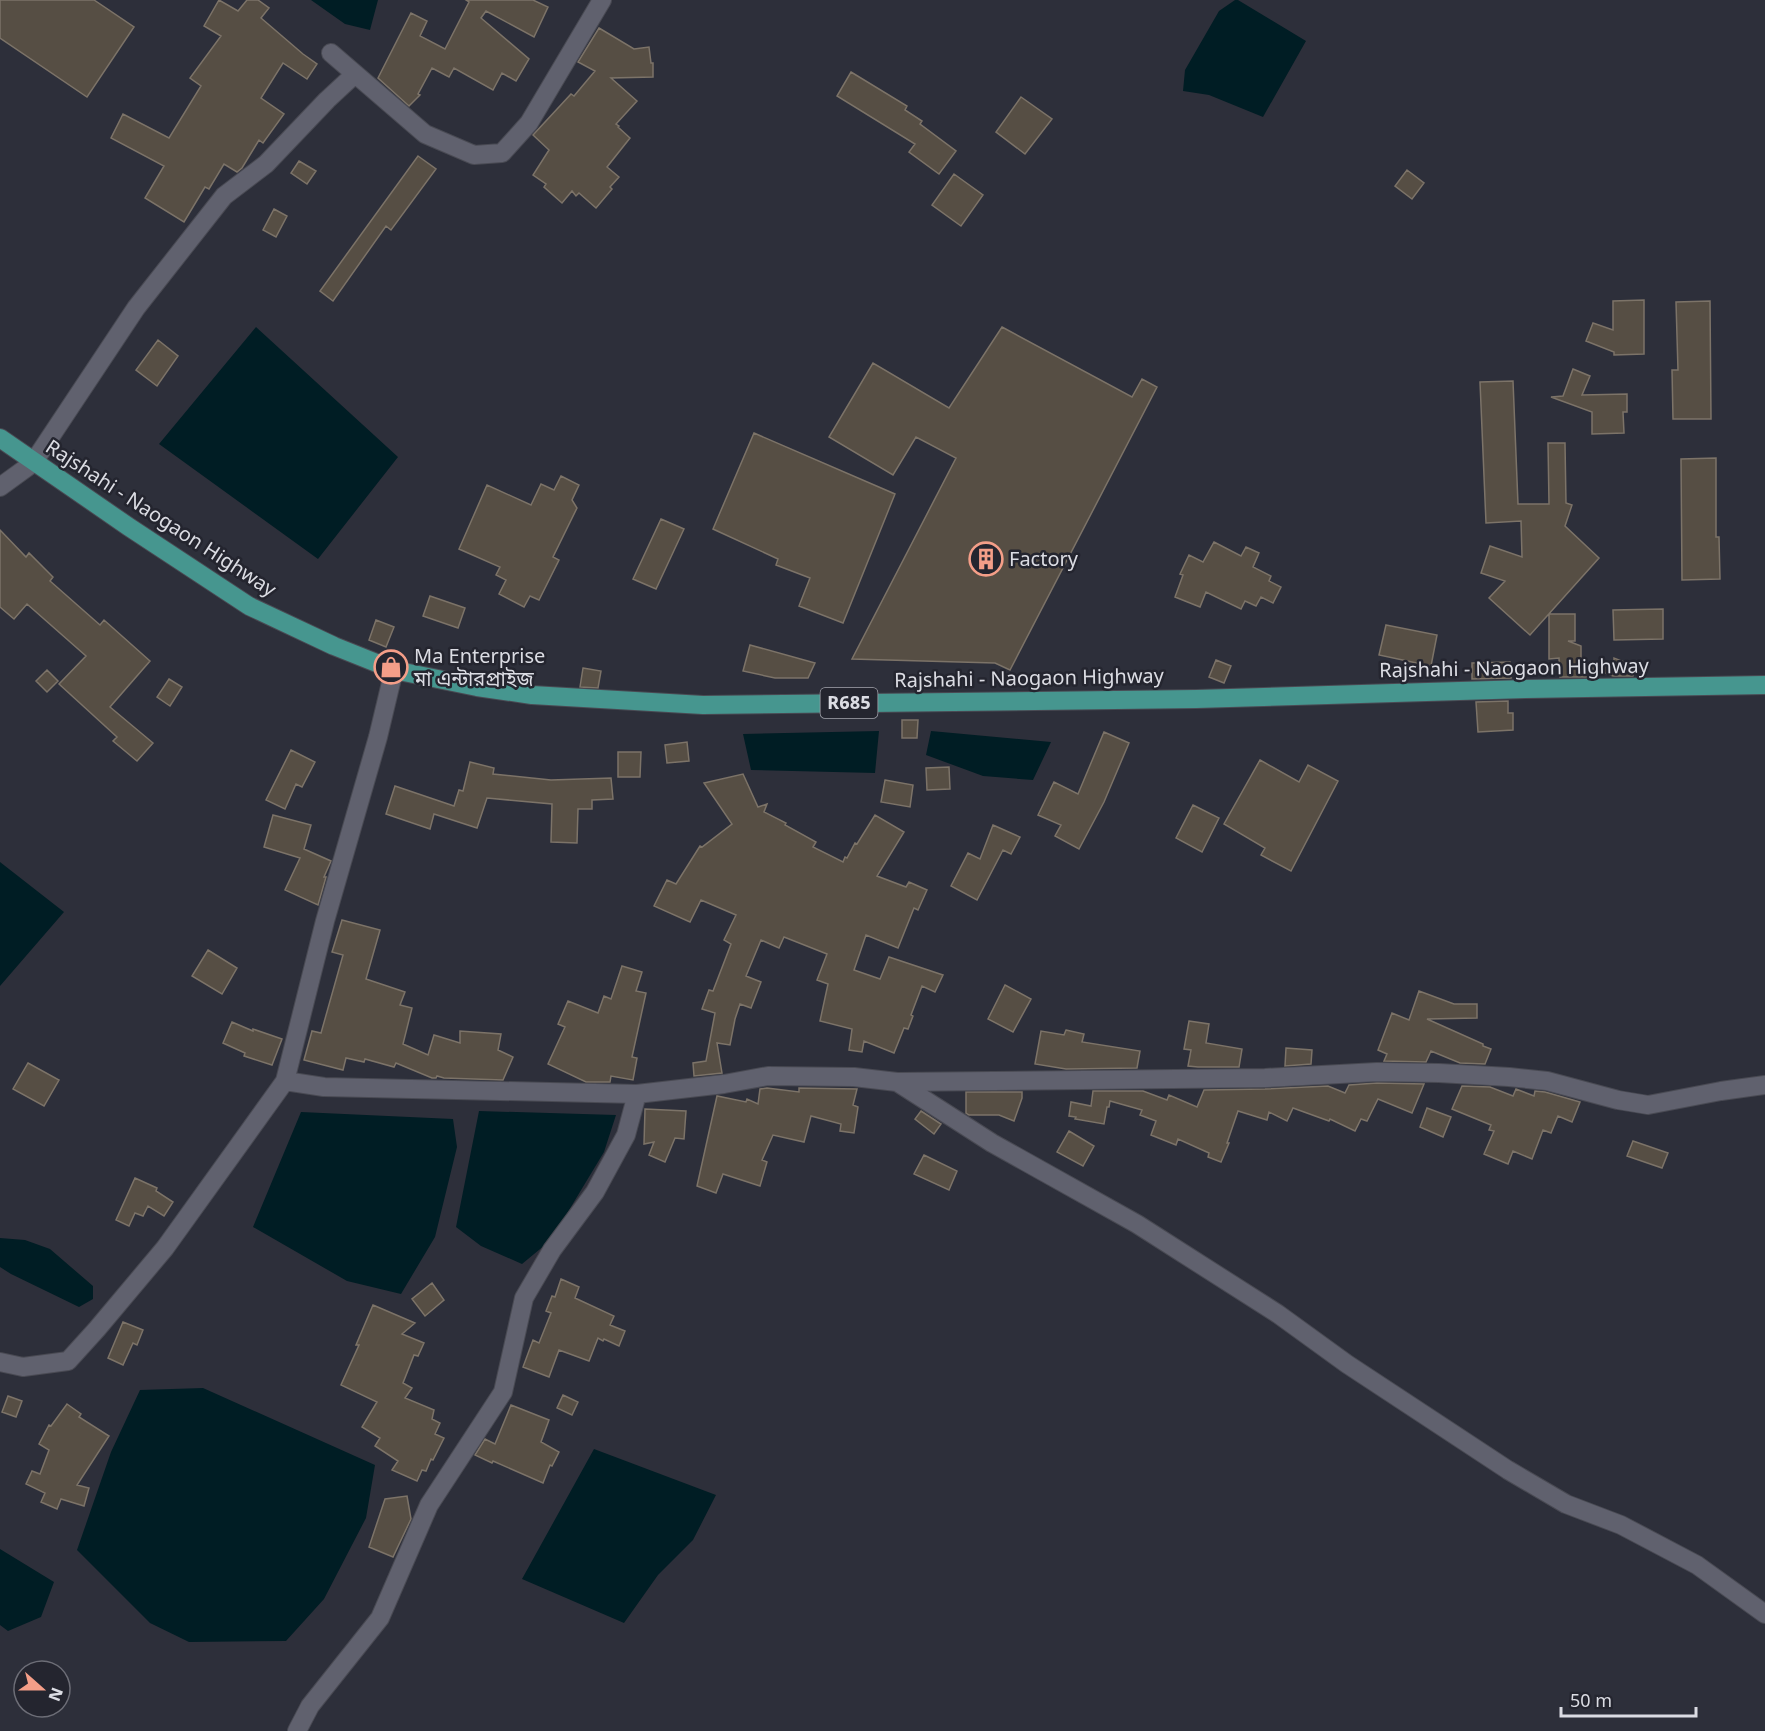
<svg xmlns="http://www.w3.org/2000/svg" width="1765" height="1731" viewBox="0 0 1765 1731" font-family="Georgia,'Noto Sans Bengali',serif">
	<rect width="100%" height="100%" fill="#2d2f3a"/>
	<path fill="#001d24" d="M 311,0 L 378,0 L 370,30 L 345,24 Z
		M 1235,0 L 1238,0 L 1306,41 L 1263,117 L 1209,95 L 1183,91 L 1185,70 L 1219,11 Z
		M 256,327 L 398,457 L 318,559 L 159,444 Z
		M 879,731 L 875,773 L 751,770 L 743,734 Z
		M 931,731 L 1051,742 L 1033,780 L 983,776 L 926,755 Z
		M 0,862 L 64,912 L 0,986 Z
		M 479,1111 L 616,1115 L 604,1152 L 551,1240 L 522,1264 L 481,1246 L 456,1227 Z
		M 301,1112 L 453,1119 L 457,1147 L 435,1237 L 401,1294 L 347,1281 L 253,1227 Z
		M 0,1238 L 25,1240 L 50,1249 L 93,1286 L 93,1299 L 79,1307 L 11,1274 L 0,1267 Z
		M 203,1388 L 375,1465 L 366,1518 L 324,1599 L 286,1641 L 189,1642 L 150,1623 L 77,1550 L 111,1452 L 140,1390 Z
		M 594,1449 L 716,1495 L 693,1540 L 658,1575 L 624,1623 L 522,1579 Z
		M 0,1549 L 54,1582 L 41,1617 L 8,1631 L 0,1625 Z"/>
	<path fill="#564e44" stroke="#7c7368" stroke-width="1.5" d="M 0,0 L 94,0 L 134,27 L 87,97 L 0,38 Z
		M 219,0 L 238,11 L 247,0 L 258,0 L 269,8 L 261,18 L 303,54 L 317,64 L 307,79 L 283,63 L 261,98 L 284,114 L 263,143 L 259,140 L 242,168 L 237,172 L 224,164 L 209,189 L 205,187 L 184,222 L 145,198 L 164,166 L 111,138 L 123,114 L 169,138 L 201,86 L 190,78 L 221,36 L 204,26 Z
		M 466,0 L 533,0 L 548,7 L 534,37 L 486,11 L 481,18 L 529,59 L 516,81 L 502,73 L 493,90 L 454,68 L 449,77 L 432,68 L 418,94 L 420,95 L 409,106 L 378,78 L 411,13 L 427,21 L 420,36 L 445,49 L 469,2 Z
		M 599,28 L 634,49 L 649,47 L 651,63 L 653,63 L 653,77 L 611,78 L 637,101 L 616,124 L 619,126 L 618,127 L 630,138 L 607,167 L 619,177 L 610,187 L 612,189 L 596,208 L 579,193 L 576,196 L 572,191 L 562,203 L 544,187 L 546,184 L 533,175 L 549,150 L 533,135 L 571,94 L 574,96 L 595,71 L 578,62 Z
		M 851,72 L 907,106 L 905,110 L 922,121 L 920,124 L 956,151 L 939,174 L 909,152 L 915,144 L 837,96 Z
		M 1021,97 L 1052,119 L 1025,154 L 996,132 Z
		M 418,156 L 436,169 L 391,230 L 386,226 L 333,301 L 320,291 Z
		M 299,161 L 316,171 L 307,184 L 291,173 Z
		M 1407,170 L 1424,183 L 1412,199 L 1395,186 Z
		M 954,174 L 983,195 L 961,226 L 932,205 Z
		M 274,209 L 287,216 L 276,237 L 263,230 Z
		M 1644,300 L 1644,354 L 1614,355 L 1614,352 L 1586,341 L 1593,323 L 1613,330 L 1613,301 Z
		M 1710,301 L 1711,419 L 1673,419 L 1672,370 L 1678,370 L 1676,302 Z
		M 1002,327 L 1132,397 L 1142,379 L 1157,387 L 1010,670 L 995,663 L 852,659 L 956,458 L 916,437 L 893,475 L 829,437 L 873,363 L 949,408 Z
		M 158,340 L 178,356 L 157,386 L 136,370 Z
		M 1573,369 L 1590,376 L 1582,395 L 1627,394 L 1627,412 L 1623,412 L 1624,433 L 1592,434 L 1592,412 L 1551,397 L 1563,396 Z
		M 1513,381 L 1518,504 L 1549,504 L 1548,443 L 1565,443 L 1566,503 L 1572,505 L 1565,526 L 1599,558 L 1530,635 L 1489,598 L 1505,581 L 1481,573 L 1490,546 L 1522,557 L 1521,521 L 1486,523 L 1480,382 Z
		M 754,433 L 895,494 L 843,623 L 799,606 L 810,578 L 776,565 L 778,559 L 713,529 Z
		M 1716,458 L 1716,537 L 1719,537 L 1720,579 L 1682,580 L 1681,459 Z
		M 561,476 L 579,485 L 572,500 L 577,508 L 553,557 L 559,560 L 539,600 L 530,596 L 524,607 L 499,594 L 506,580 L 496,575 L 500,567 L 459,549 L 487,485 L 531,505 L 541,484 L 554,490 Z
		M 661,519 L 684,529 L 656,589 L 633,579 Z
		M 0,530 L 26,557 L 29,553 L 53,577 L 50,581 L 100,625 L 104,620 L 150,661 L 110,707 L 153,743 L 137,761 L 113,741 L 117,737 L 59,684 L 86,656 L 27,604 L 14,619 L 0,607 Z
		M 1214,542 L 1241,556 L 1246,547 L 1259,553 L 1253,567 L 1271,576 L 1269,581 L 1281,587 L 1273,603 L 1261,597 L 1256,606 L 1245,601 L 1241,609 L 1206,592 L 1200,607 L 1175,597 L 1183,575 L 1180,574 L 1189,555 L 1203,562 Z
		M 430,596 L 465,608 L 458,628 L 423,616 Z
		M 1663,609 L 1663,639 L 1614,640 L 1613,610 Z
		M 1549,614 L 1575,614 L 1575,641 L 1568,641 L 1581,646 L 1581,666 L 1614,665 L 1614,658 L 1637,667 L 1633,676 L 1613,676 L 1592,668 L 1592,677 L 1560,677 L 1559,658 L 1549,659 Z
		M 376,620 L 394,627 L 386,647 L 369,640 Z
		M 1386,625 L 1437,635 L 1431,666 L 1379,655 Z
		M 750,645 L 815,663 L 808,678 L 775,678 L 743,671 Z
		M 1216,660 L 1231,666 L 1224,683 L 1209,677 Z
		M 1510,662 L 1511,678 L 1472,679 L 1472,663 Z
		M 583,668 L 601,671 L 598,688 L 580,687 Z
		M 47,670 L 58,681 L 47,692 L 36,681 Z
		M 169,679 L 182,687 L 170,706 L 157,697 Z
		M 1508,701 L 1508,713 L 1513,713 L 1513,730 L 1478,732 L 1476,702 Z
		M 902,720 L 918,720 L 917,738 L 902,738 Z
		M 1104,732 L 1129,743 L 1104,802 L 1079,849 L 1055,836 L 1061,825 L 1038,815 L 1054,782 L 1078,794 Z
		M 687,742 L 689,761 L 667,763 L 665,745 Z
		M 291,750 L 315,762 L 302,787 L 296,784 L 285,809 L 266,800 Z
		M 618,752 L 641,752 L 640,777 L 618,777 Z
		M 1260,760 L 1299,782 L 1308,765 L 1338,781 L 1291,871 L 1261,855 L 1265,848 L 1224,824 Z
		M 470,762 L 494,768 L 493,774 L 551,780 L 611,778 L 613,799 L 592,800 L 592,809 L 578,809 L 577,843 L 551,842 L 552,804 L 487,798 L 477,828 L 434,814 L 430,829 L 386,814 L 395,786 L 454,806 L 459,790 L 463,791 Z
		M 949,767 L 950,789 L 927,790 L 926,768 Z
		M 743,774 L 758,807 L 767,804 L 764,812 L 786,823 L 785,825 L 816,842 L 813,847 L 843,862 L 845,857 L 847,858 L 855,843 L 857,844 L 875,815 L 904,832 L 877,876 L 906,887 L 909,882 L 927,890 L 918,910 L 914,908 L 898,948 L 866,935 L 854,970 L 880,979 L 889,957 L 943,975 L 935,992 L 922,986 L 911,1015 L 913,1016 L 908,1029 L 904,1028 L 894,1053 L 864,1041 L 862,1052 L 849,1050 L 852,1029 L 820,1021 L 828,984 L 817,980 L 827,954 L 784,937 L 779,948 L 761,940 L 746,976 L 761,982 L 751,1008 L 740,1004 L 735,1019 L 730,1045 L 717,1043 L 722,1073 L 694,1076 L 693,1063 L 706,1061 L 715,1013 L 702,1009 L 709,990 L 713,991 L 731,944 L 724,940 L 736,915 L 701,900 L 690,922 L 654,906 L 667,880 L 676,884 L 700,846 L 702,847 L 732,824 L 704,783 Z
		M 885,780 L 913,785 L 910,807 L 881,802 Z
		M 1193,805 L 1219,818 L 1202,852 L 1176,838 Z
		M 273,815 L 311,825 L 304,849 L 331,861 L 324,877 L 326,877 L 318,905 L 285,890 L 300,858 L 264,847 Z
		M 993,825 L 1020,837 L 1011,854 L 1003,850 L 977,900 L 951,886 L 968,853 L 980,859 Z
		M 342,920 L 380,930 L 366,979 L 405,992 L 400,1005 L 412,1008 L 403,1044 L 428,1055 L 434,1035 L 460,1043 L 460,1031 L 501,1034 L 498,1050 L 513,1057 L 503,1080 L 444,1078 L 437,1076 L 436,1078 L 432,1078 L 396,1063 L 394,1067 L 365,1059 L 364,1062 L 346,1058 L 343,1070 L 304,1060 L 312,1031 L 321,1033 L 343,955 L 332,952 Z
		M 208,950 L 237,968 L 222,994 L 192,976 Z
		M 622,966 L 642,972 L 636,991 L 646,993 L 632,1057 L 637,1058 L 633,1080 L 611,1076 L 610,1082 L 586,1082 L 548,1064 L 565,1027 L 558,1024 L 568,1001 L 598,1013 L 604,996 L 611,999 Z
		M 1005,985 L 1031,999 L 1013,1032 L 988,1019 Z
		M 1419,991 L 1454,1004 L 1477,1004 L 1477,1018 L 1427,1019 L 1483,1044 L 1483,1046 L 1491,1049 L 1485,1064 L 1460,1063 L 1431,1051 L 1426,1062 L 1384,1061 L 1387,1054 L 1378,1050 L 1392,1013 L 1409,1020 Z
		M 1189,1021 L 1209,1024 L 1206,1043 L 1242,1049 L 1239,1067 L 1198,1067 L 1188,1066 L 1191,1050 L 1184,1049 Z
		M 232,1022 L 253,1031 L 253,1029 L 282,1039 L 272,1065 L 244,1056 L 245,1053 L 223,1043 Z
		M 1066,1030 L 1084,1034 L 1082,1042 L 1140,1051 L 1137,1068 L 1066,1069 L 1035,1064 L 1041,1031 L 1064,1035 Z
		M 1286,1048 L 1312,1050 L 1311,1064 L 1285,1066 Z
		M 28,1063 L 59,1080 L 44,1106 L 13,1089 Z
		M 1377,1083 L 1424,1084 L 1412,1113 L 1378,1099 L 1367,1121 L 1361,1119 L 1355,1131 L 1330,1119 L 1329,1121 L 1293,1108 L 1287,1121 L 1269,1112 L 1267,1120 L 1238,1111 L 1227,1143 L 1229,1143 L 1221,1162 L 1208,1157 L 1209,1153 L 1178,1139 L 1176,1145 L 1151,1135 L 1156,1121 L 1140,1115 L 1142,1110 L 1110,1101 L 1109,1107 L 1107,1107 L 1104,1124 L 1075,1119 L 1076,1117 L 1069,1116 L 1071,1102 L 1091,1106 L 1093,1091 L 1143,1091 L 1167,1100 L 1169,1095 L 1197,1107 L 1204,1090 L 1265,1089 L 1328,1086 L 1345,1093 L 1349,1085 Z
		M 1462,1086 L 1490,1087 L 1513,1096 L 1516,1089 L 1534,1096 L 1535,1091 L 1545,1092 L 1580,1102 L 1572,1122 L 1558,1116 L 1551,1133 L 1543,1130 L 1532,1159 L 1513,1151 L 1508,1164 L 1484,1154 L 1494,1131 L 1489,1130 L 1491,1125 L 1452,1109 Z
		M 767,1088 L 799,1092 L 799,1088 L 857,1089 L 853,1105 L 858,1107 L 854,1133 L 840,1131 L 841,1124 L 811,1116 L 804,1142 L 773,1135 L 762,1160 L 767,1162 L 760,1186 L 723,1174 L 716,1193 L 697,1186 L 717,1096 L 746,1102 L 747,1099 L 758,1104 L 760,1089 Z
		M 966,1092 L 1022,1092 L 1022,1098 L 1014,1121 L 999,1115 L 969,1115 L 966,1113 Z
		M 1427,1108 L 1451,1117 L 1443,1137 L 1420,1127 Z
		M 645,1109 L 686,1111 L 684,1139 L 675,1138 L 665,1162 L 649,1155 L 654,1142 L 644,1144 Z
		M 921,1111 L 941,1124 L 934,1134 L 915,1119 Z
		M 1069,1131 L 1094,1146 L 1083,1166 L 1057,1152 Z
		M 1633,1141 L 1668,1153 L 1662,1168 L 1627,1156 Z
		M 924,1155 L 957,1171 L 949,1190 L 914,1174 Z
		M 135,1178 L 157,1188 L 156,1191 L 173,1202 L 164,1216 L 148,1206 L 143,1216 L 135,1213 L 129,1226 L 116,1220 Z
		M 561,1279 L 579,1287 L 575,1298 L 614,1316 L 610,1325 L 625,1331 L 619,1346 L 604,1339 L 603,1341 L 598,1338 L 589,1361 L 559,1350 L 549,1377 L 523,1367 L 533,1340 L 539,1343 L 551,1313 L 546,1311 L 552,1296 L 555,1297 Z
		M 432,1283 L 444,1300 L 425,1316 L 412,1299 Z
		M 373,1305 L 415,1323 L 402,1334 L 424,1343 L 418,1356 L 414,1355 L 403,1383 L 412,1388 L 405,1398 L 434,1410 L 432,1419 L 440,1423 L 435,1434 L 444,1438 L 433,1460 L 431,1459 L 426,1471 L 422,1470 L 417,1481 L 392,1470 L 398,1461 L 375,1446 L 380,1438 L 362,1427 L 377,1402 L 341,1385 L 359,1345 L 356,1345 Z
		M 123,1322 L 143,1330 L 137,1345 L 133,1343 L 123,1365 L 108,1358 Z
		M 563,1395 L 578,1402 L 572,1415 L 557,1408 Z
		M 8,1396 L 22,1401 L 16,1417 L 2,1412 Z
		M 67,1404 L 81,1414 L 79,1417 L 109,1436 L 77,1485 L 89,1488 L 84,1506 L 61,1499 L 57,1509 L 41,1502 L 45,1493 L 26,1484 L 32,1471 L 40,1474 L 49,1450 L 39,1444 L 49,1425 L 51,1426 Z
		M 511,1405 L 549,1420 L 541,1442 L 559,1452 L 552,1466 L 550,1465 L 543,1483 L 493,1461 L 492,1463 L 475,1455 L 485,1439 L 495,1444 Z
		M 407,1496 L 411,1519 L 393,1557 L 369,1547 L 385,1499 Z"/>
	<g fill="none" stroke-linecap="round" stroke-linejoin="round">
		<defs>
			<path id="minor" d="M 331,53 L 425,134 L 474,155 L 502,153 L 529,123 L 602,0
				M 0,487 L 33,463 L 136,308 L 224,196 L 266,164 L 327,100 L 355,74
				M 285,1081 L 324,1087 L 637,1094 L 724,1084 L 768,1076 L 854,1077 L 897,1082 L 1265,1078 L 1377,1072 L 1439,1073 L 1509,1077 L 1547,1081 L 1618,1100 L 1648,1105 L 1721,1091 L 1765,1085
				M 897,1082 L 992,1143 L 1137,1224 L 1278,1314 L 1347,1364 L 1508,1470 L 1566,1504 L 1621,1525 L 1697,1565 L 1765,1614
				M 0,1362 L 23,1367 L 68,1361 L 97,1329 L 165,1248 L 285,1081 L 325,921 L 378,737 L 394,670
				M 297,1731 L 310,1706 L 380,1618 L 429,1505 L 503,1392 L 524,1298 L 552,1250 L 595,1192 L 626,1135 L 637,1094"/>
			<path id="major" d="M 0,438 L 129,527 L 249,606 L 334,646 L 394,670 L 477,687 L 532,695 L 703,705 L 1196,699 L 1526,689 L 1765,685"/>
		</defs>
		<use href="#minor" stroke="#494a53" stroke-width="20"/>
		<use href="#major" stroke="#494a53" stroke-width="20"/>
		<use href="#minor" stroke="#60616e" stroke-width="18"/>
		<use href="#major" stroke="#46968f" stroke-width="18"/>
	</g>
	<defs>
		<symbol id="building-ring" viewBox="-11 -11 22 22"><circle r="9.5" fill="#24252f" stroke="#f49e88" stroke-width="1.5"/><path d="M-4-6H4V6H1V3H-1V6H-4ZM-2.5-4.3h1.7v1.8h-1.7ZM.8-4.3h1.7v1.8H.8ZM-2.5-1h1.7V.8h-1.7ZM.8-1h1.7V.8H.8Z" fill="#f49e88"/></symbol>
		<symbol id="shop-ring" viewBox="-11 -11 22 22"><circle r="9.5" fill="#24252f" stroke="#f49e88" stroke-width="1.5"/><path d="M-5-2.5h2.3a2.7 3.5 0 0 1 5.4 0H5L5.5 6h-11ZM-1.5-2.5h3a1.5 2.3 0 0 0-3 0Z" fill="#f49e88"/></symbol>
	</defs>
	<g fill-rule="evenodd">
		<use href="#building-ring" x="967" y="540" width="38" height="38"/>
		<use href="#shop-ring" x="372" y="648" width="38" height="38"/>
	</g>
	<g text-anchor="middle" stroke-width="5" stroke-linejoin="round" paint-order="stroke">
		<rect fill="#24252f" stroke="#a4a5ad" stroke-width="1.5" x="820.5" y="688" width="57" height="30" rx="4.5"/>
		<g font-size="18" font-weight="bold" fill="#dbdce3">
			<text x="849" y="709">R685</text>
		</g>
		<g font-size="20" fill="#dbdce3" stroke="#24252f">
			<text transform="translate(161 518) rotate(33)" y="7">Rajshahi - Naogaon Highway</text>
			<text transform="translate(1514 668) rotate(-1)" y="7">Rajshahi - Naogaon Highway</text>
			<text transform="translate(1029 678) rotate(-1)" y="7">Rajshahi - Naogaon Highway</text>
		</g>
		<g font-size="20" fill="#dbdce3" stroke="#24252f" text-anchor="start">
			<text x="1009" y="566">Factory</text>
			<text x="414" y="663">Ma Enterprise<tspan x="414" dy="23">মা এন্টারপ্রাইজ</tspan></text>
		</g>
	</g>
	<g transform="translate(42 1689) rotate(111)"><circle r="28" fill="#24252f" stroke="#6d6e77" stroke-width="1.5"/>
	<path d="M0-4.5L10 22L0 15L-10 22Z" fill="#f49e88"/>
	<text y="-9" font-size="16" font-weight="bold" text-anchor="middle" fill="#dbdce3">N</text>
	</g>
	<path d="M1561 1707v9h135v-9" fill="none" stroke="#dbdce3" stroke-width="3"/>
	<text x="1570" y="1707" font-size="18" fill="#dbdce3" stroke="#24252f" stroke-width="4.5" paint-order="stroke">50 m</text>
</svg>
